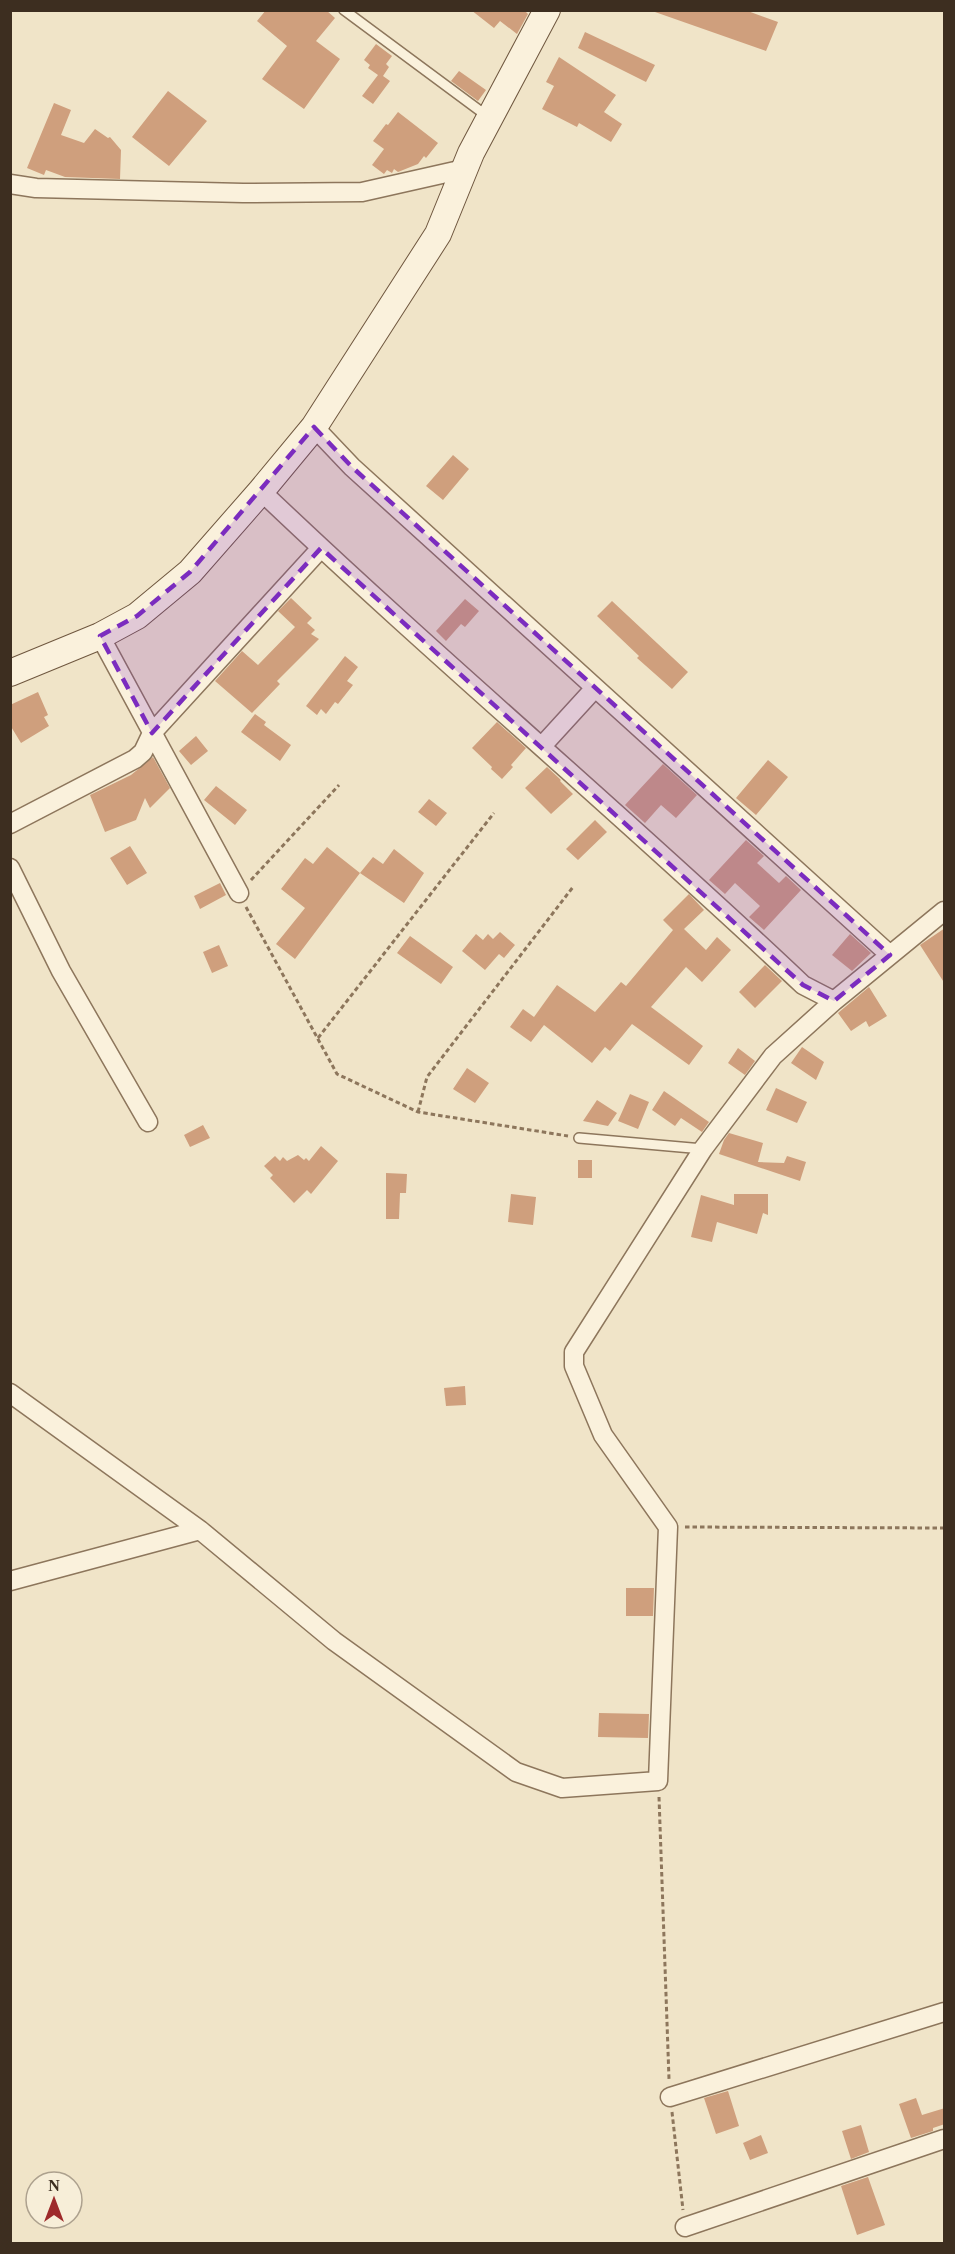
<svg xmlns="http://www.w3.org/2000/svg" width="955" height="2254" viewBox="0 0 955 2254" font-family="'Times New Roman',serif">
	<rect width="100%" height="100%" fill="#f0e4c8"/>
	<path fill="#cf9f7d" d="M 266,10 L 326,10 L 335,18 L 316,41 L 340,59 L 304,109 L 262,79 L 287,46 L 257,21 Z
		M 471,10 L 524,10 L 528,14 L 517,34 L 500,21 L 494,28 Z
		M 656,10 L 745,10 L 778,22 L 766,51 L 655,12 Z
		M 585,32 L 655,65 L 646,82 L 578,48 Z
		M 376,44 L 392,56 L 386,64 L 389,67 L 383,76 L 390,81 L 373,104 L 362,96 L 378,75 L 368,68 L 370,65 L 364,60 Z
		M 559,57 L 616,95 L 604,112 L 622,124 L 611,142 L 579,123 L 577,127 L 542,109 L 554,86 L 546,82 Z
		M 459,71 L 486,90 L 478,101 L 451,81 Z
		M 168,91 L 207,121 L 169,166 L 132,137 Z
		M 54,103 L 71,110 L 61,135 L 84,143 L 95,129 L 108,138 L 110,137 L 121,150 L 120,179 L 65,177 L 46,170 L 44,175 L 27,168 Z
		M 398,112 L 438,143 L 426,158 L 424,156 L 418,164 L 398,172 L 394,169 L 392,173 L 387,170 L 384,174 L 372,165 L 384,149 L 373,141 L 386,124 L 388,125 Z
		M 453,455 L 469,469 L 443,500 L 426,486 Z
		M 291,598 L 312,618 L 307,623 L 315,630 L 311,634 L 319,639 L 277,681 L 280,684 L 252,713 L 215,681 L 242,651 L 258,665 L 295,627 L 278,611 Z
		M 465,599 L 479,611 L 465,627 L 461,624 L 446,641 L 436,631 Z
		M 612,601 L 688,672 L 672,689 L 637,658 L 639,656 L 597,616 Z
		M 345,656 L 358,667 L 347,681 L 353,685 L 338,704 L 335,702 L 326,714 L 321,709 L 317,715 L 306,706 Z
		M 38,692 L 48,715 L 44,717 L 49,726 L 21,743 L 10,725 L 10,705 Z
		M 255,714 L 266,722 L 264,725 L 291,745 L 280,761 L 241,732 Z
		M 497,722 L 526,748 L 511,765 L 513,767 L 502,779 L 491,769 L 492,767 L 472,748 Z
		M 196,736 L 208,751 L 191,765 L 179,751 Z
		M 153,757 L 170,788 L 150,808 L 145,798 L 136,820 L 105,832 L 90,795 L 131,775 Z
		M 768,760 L 788,777 L 756,815 L 736,798 Z
		M 663,764 L 697,795 L 676,818 L 661,805 L 645,823 L 625,805 Z
		M 547,767 L 561,780 L 560,781 L 573,794 L 551,814 L 525,788 Z
		M 216,786 L 247,810 L 235,825 L 204,800 Z
		M 429,799 L 447,813 L 436,826 L 418,812 Z
		M 595,820 L 607,832 L 578,860 L 566,849 Z
		M 746,840 L 764,856 L 757,863 L 779,883 L 786,876 L 801,890 L 764,930 L 749,917 L 760,906 L 735,883 L 725,894 L 709,880 Z
		M 130,846 L 147,873 L 127,885 L 110,858 Z
		M 327,847 L 360,873 L 295,959 L 276,944 L 305,908 L 281,889 L 305,858 L 313,864 Z
		M 394,849 L 424,873 L 404,903 L 360,873 L 373,857 L 383,864 Z
		M 220,883 L 226,895 L 200,909 L 194,896 Z
		M 689,894 L 704,910 L 684,929 L 706,950 L 717,937 L 731,950 L 702,982 L 686,967 L 651,1007 L 703,1046 L 689,1065 L 632,1024 L 610,1051 L 605,1047 L 592,1063 L 544,1025 L 531,1042 L 510,1027 L 523,1009 L 534,1017 L 557,985 L 595,1012 L 621,982 L 626,986 L 673,930 L 663,920 Z
		M 945,928 L 945,984 L 920,945 Z
		M 500,932 L 515,945 L 504,958 L 499,954 L 485,970 L 462,951 L 476,934 L 483,940 L 488,934 L 493,939 Z
		M 850,934 L 871,953 L 852,971 L 832,955 Z
		M 410,936 L 453,967 L 441,984 L 397,953 Z
		M 219,945 L 228,966 L 212,973 L 203,952 Z
		M 765,965 L 782,981 L 755,1008 L 739,992 Z
		M 869,987 L 887,1016 L 869,1027 L 866,1021 L 851,1031 L 838,1013 Z
		M 802,1047 L 824,1062 L 816,1080 L 791,1063 Z
		M 738,1048 L 755,1061 L 745,1075 L 728,1063 Z
		M 467,1068 L 489,1083 L 475,1103 L 453,1089 Z
		M 776,1088 L 807,1102 L 797,1123 L 766,1110 Z
		M 664,1091 L 709,1122 L 702,1132 L 681,1118 L 675,1126 L 652,1110 Z
		M 630,1094 L 649,1102 L 638,1129 L 618,1121 Z
		M 597,1100 L 617,1113 L 608,1126 L 583,1121 Z
		M 203,1125 L 210,1138 L 190,1147 L 184,1135 Z
		M 729,1133 L 763,1143 L 758,1162 L 784,1163 L 787,1156 L 806,1162 L 800,1181 L 719,1154 L 724,1140 Z
		M 321,1146 L 338,1161 L 311,1194 L 307,1190 L 294,1203 L 270,1178 L 273,1175 L 264,1166 L 275,1156 L 280,1161 L 283,1157 L 287,1161 L 298,1155 L 304,1160 L 306,1158 L 309,1161 Z
		M 578,1160 L 592,1160 L 592,1178 L 578,1178 Z
		M 386,1173 L 407,1174 L 406,1193 L 400,1193 L 399,1219 L 386,1219 Z
		M 511,1194 L 536,1197 L 533,1225 L 508,1222 Z
		M 734,1194 L 768,1194 L 768,1215 L 763,1213 L 757,1234 L 717,1222 L 712,1242 L 691,1237 L 701,1195 L 734,1205 Z
		M 465,1386 L 466,1405 L 446,1406 L 444,1388 Z
		M 626,1588 L 654,1588 L 653,1616 L 626,1616 Z
		M 599,1713 L 649,1714 L 648,1738 L 598,1737 Z
		M 728,2091 L 739,2126 L 716,2134 L 704,2098 Z
		M 916,2098 L 922,2115 L 945,2108 L 945,2124 L 933,2128 L 933,2131 L 911,2138 L 899,2104 Z
		M 861,2125 L 869,2152 L 851,2159 L 842,2131 Z
		M 761,2135 L 768,2153 L 750,2160 L 743,2143 Z
		M 868,2177 L 885,2225 L 857,2235 L 841,2186 Z"/>
	<g fill="none" stroke-linecap="round" stroke-linejoin="round">
		<defs>
			<path id="lane" d="M 344,10 L 487,116
				M 579,1138 L 703,1149"/>
			<path id="street" d="M 10,184 L 36,188 L 243,193 L 362,192 L 464,169
				M 314,427 L 352,467 L 890,955
				M 261,491 C 438,660 626,817 803,985 L 834,1001
				M 100,636 L 239,893
				M 542,746 L 595,688
				M 10,824 L 135,759 L 143,752 L 152,733 L 321,548
				M 10,868 L 61,971 L 148,1122
				M 10,1393 L 200,1530 L 334,1641 L 516,1772 L 562,1788 L 658,1781 L 668,1527 L 603,1435 L 574,1366 L 574,1352 L 703,1149 L 773,1056 L 834,1001 L 944,911
				M 10,1581 L 200,1530
				M 670,2097 L 944,2012
				M 685,2227 L 944,2139"/>
			<path id="secondary" d="M 10,673 L 100,636 L 137,616 L 190,572 L 261,491 L 314,427 L 438,234 L 471,153 L 547,10"/>
		</defs>
		<use href="#lane" stroke="#8d765c" stroke-width="12"/>
		<use href="#street" stroke="#8d765c" stroke-width="21"/>
		<use href="#secondary" stroke="#6f573f" stroke-width="28"/>
		<path stroke="#8d765c" stroke-width="3" stroke-dasharray="4.5 3" stroke-linecap="butt" d="M 251,880 L 339,785
			M 246,907 L 337,1074 L 418,1112 L 568,1136
			M 318,1038 L 494,813
			M 418,1112 L 427,1077 L 573,887
			M 685,1527 L 944,1528
			M 659,1797 L 669,2079
			M 672,2112 L 683,2210"/>
		<use href="#lane" stroke="#faf1dc" stroke-width="9"/>
		<use href="#street" stroke="#faf1dc" stroke-width="18"/>
		<use href="#secondary" stroke="#faf1dc" stroke-width="26"/>
	</g>
	<path fill="#7b2cbf" fill-opacity="0.2" stroke="#7b2cbf" stroke-width="4.5" stroke-dasharray="12 8" stroke-linejoin="round" d="M 314,427 L 352,467 L 890,955 L 834,1001 L 803,985 L 321,548 L 152,733 L 100,636 L 137,616 L 190,572 Z"/>
	<rect width="955" height="2254" fill="none" stroke="#3d2e20" stroke-width="24"/>
	<g transform="translate(54 2200)"><circle r="28" fill="#f7eed8" stroke="#ada18e" stroke-width="1.5"/>
	<path d="M0-4.5L10 22L0 15L-10 22Z" fill="#9e2a2b"/>
	<text y="-9" font-size="16" font-weight="bold" text-anchor="middle" fill="#3d2e20">N</text>
	</g>
</svg>
